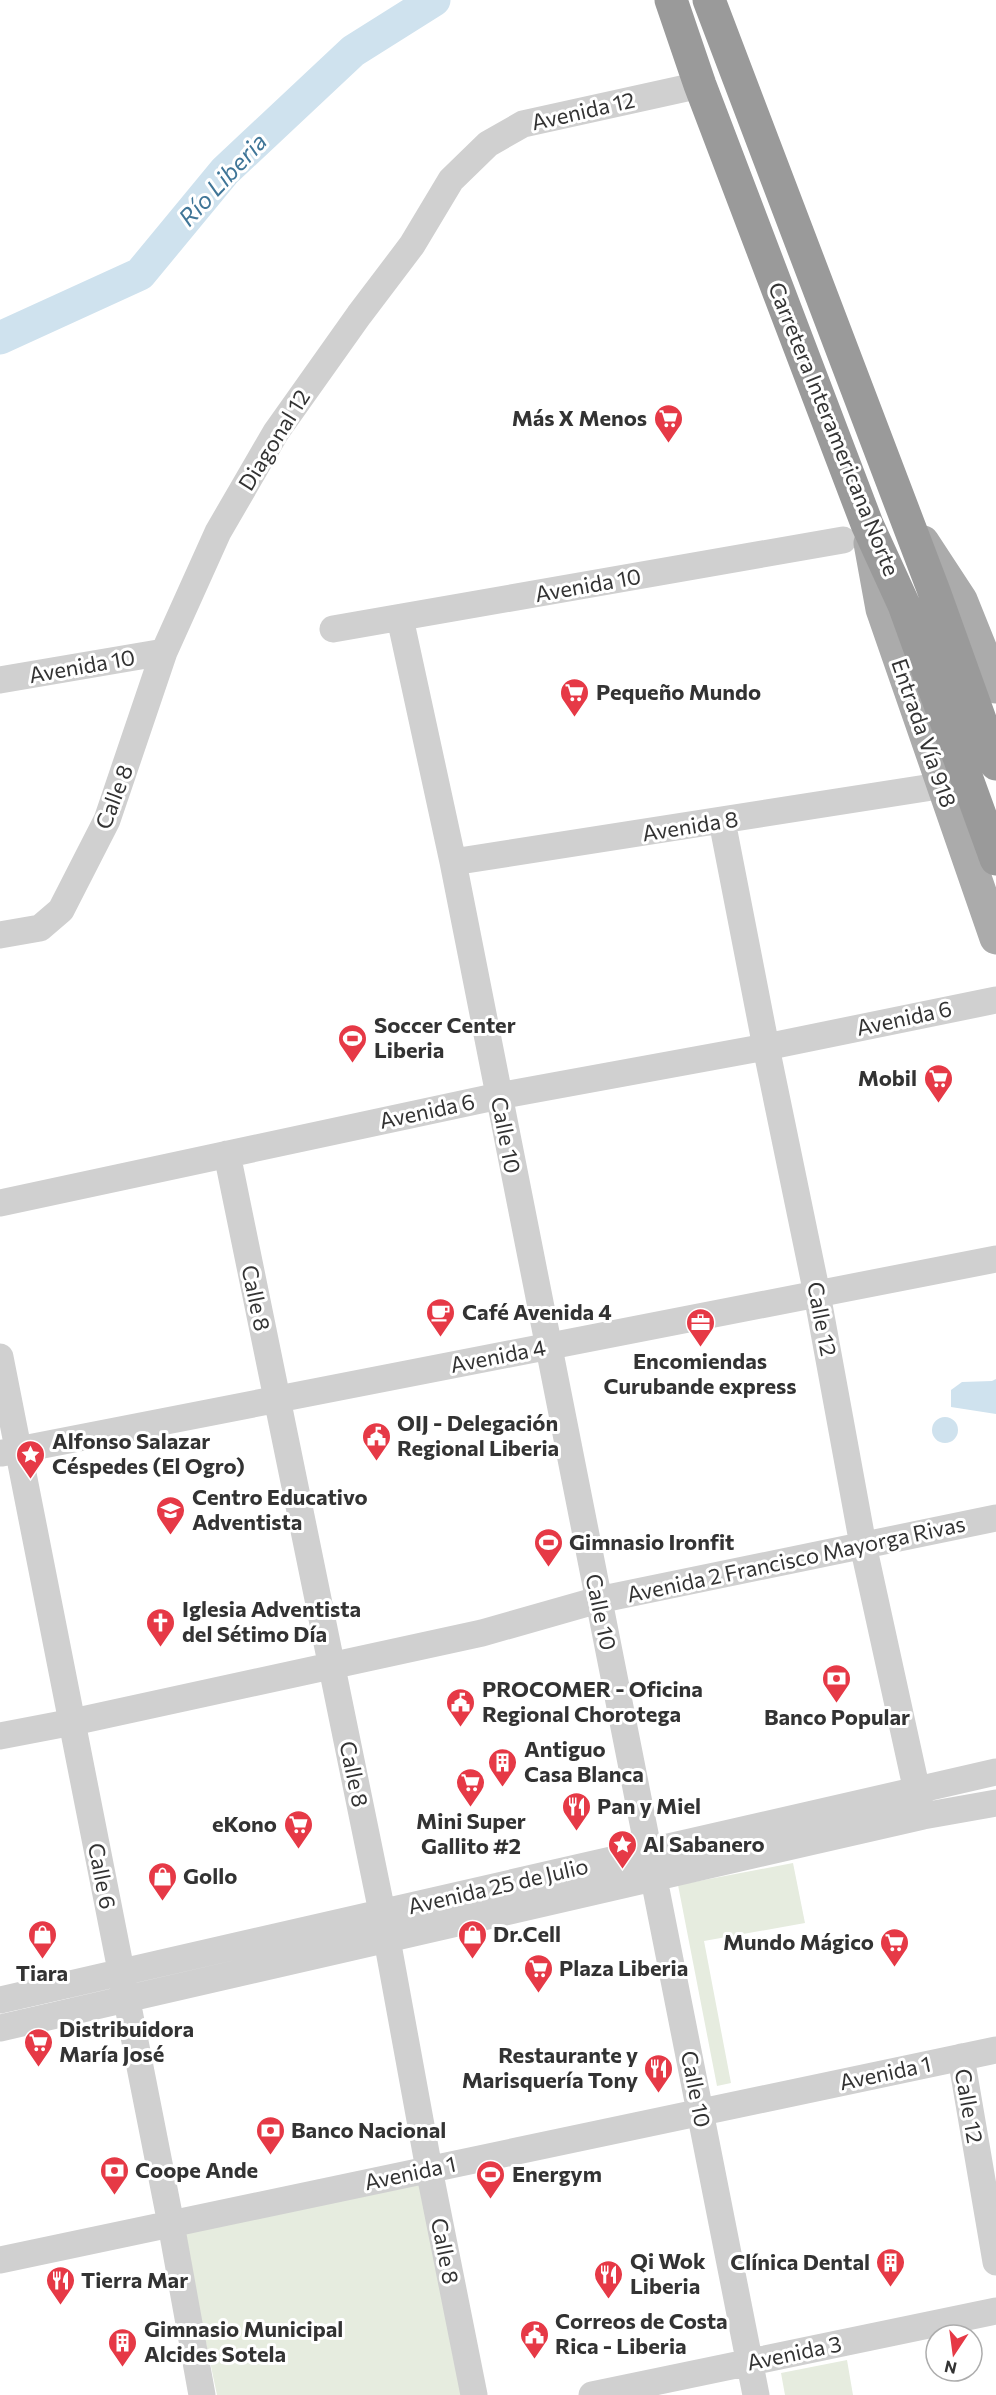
<svg xmlns="http://www.w3.org/2000/svg" width="996" height="2395" viewBox="0 0 996 2395" font-family="Commissioner,sans-serif">
	<rect width="100%" height="100%" fill="#fff"/>
	<path fill="#e6ecdf" d="M 793,1863 L 805,1923 L 704,1941 L 731,2083 L 717,2086 L 678,1885 Z
		M 419,2184 L 463,2395 L 217,2395 L 183,2233 Z
		M 847,2360 L 853,2395 L 785,2395 L 781,2373 Z"/>
	<path fill="#cfe2ee" d="M 996,1379 L 996,1414 L 951,1407 L 951,1390 L 962,1382 L 992,1381 Z
		M932 1430a13 13 0 1 1 26 0a13 13 0 1 1-26 0Z"/>
	<g fill="none" stroke-linecap="round" stroke-linejoin="round">
		<path stroke="#cfe2ee" stroke-width="33" d="M 0,338 L 140,274 L 225,171 L 353,51 L 434,0"/>
		<path stroke="#d0d0d0" stroke-width="27" d="M 400,618 L 453,862 L 756,2395
			M 333,629 L 843,540
			M 0,680 L 164,652
			M 722,821 L 766,1047 L 817,1294 L 863,1545 L 920,1805
			M 453,862 L 926,788
			M 0,935 L 40,928 L 61,910 L 107,820 L 164,652 L 218,532 L 276,432 L 359,315 L 412,245 L 451,180 L 488,144 L 523,124 L 700,85
			M 227,1154 L 382,1912 L 429,2169 L 474,2395
			M 0,1203 L 499,1096 L 766,1047 L 996,1000
			M 0,1357 L 171,2224 L 202,2395
			M 2,1453 L 996,1259
			M 0,1736 L 73,1722 L 482,1633 L 598,1600 L 996,1518
			M 0,2000 L 996,1772
			M 0,2028 L 923,1816 L 996,1803
			M 961,2057 L 996,2262
			M 0,2260 L 996,2050
			M 592,2395 L 996,2311"/>
		<path stroke="#ababab" stroke-width="33" d="M 923,542 L 961,600 L 996,687
			M 870,543 L 882,609 L 996,938"/>
		<path stroke="#9a9a9a" stroke-width="33" d="M 671,0 L 700,85 L 867,524 L 904,605 L 996,859
			M 709,0 L 935,594 L 996,764"/>
	</g>
	<defs>
		<symbol id="supermarket-pin" viewBox="-11 -11 22 30"><path d="M0 17L-7.5 6A9.5 9.5 0 1 1 7.5 6Z" fill="#e63946" stroke="#fff"/><path d="M-6-5.5h2.5l.6 2H6L4.5 2H-2.5L-4.4-4H-6ZM-1.5 3.2a1.3 1.3 0 1 0 .1 0ZM3 3.2a1.3 1.3 0 1 0 .1 0Z" fill="#fff"/></symbol>
		<symbol id="stadium-pin" viewBox="-11 -11 22 30"><path d="M0 17L-7.5 6A9.5 9.5 0 1 1 7.5 6Z" fill="#e63946" stroke="#fff"/><path d="M0-5a6.5 5 0 1 0 0 10a6.5 5 0 1 0 0-10ZM-3.5-1.8h7v3.6h-7Z" fill="#fff"/></symbol>
		<symbol id="cafe-pin" viewBox="-11 -11 22 30"><path d="M0 17L-7.5 6A9.5 9.5 0 1 1 7.5 6Z" fill="#e63946" stroke="#fff"/><path d="M-5.5-4.5H6V0H3Q3 3.5 0 3.5H-2.5Q-5.5 3.5-5.5 0ZM3-3.2v2h1.7v-2ZM-6 4.5H4V6H-6Z" fill="#fff"/></symbol>
		<symbol id="office-pin" viewBox="-11 -11 22 30"><path d="M0 17L-7.5 6A9.5 9.5 0 1 1 7.5 6Z" fill="#e63946" stroke="#fff"/><path d="M-6-3h4V-5.5h4V-3h4V5H-6ZM-1-4.5V-3h2v-1.5ZM-6 0V1H6V0Z" fill="#fff"/></symbol>
		<symbol id="civic-pin" viewBox="-11 -11 22 30"><path d="M0 17L-7.5 6A9.5 9.5 0 1 1 7.5 6Z" fill="#e63946" stroke="#fff"/><path d="M-.6-6.5H3V-4.5H.6V-3L4-1V1h2V6H-6V1h2V-1L-.6-3ZM-1.2 2.5V6h2.4V2.5Z" fill="#fff"/></symbol>
		<symbol id="sight-pin" viewBox="-11 -11 22 30"><path d="M0 17L-7.5 6A9.5 9.5 0 1 1 7.5 6Z" fill="#e63946" stroke="#fff"/><path d="M0-6L1.8-2.2L6-1.7L2.9 1.2L3.7 5.4L0 3.3L-3.7 5.4L-2.9 1.2L-6-1.7L-1.8-2.2Z" fill="#fff"/></symbol>
		<symbol id="school-pin" viewBox="-11 -11 22 30"><path d="M0 17L-7.5 6A9.5 9.5 0 1 1 7.5 6Z" fill="#e63946" stroke="#fff"/><path d="M0-5L7-2L0 1L-7-2ZM-4 1L0 2.5L4 1V4Q0 6-4 4Z" fill="#fff"/></symbol>
		<symbol id="church-pin" viewBox="-11 -11 22 30"><path d="M0 17L-7.5 6A9.5 9.5 0 1 1 7.5 6Z" fill="#e63946" stroke="#fff"/><path d="M-1.2-6h2.4v3.5h3.3v2.4h-3.3V6h-2.4V-.1h-3.3v-2.4h3.3Z" fill="#fff"/></symbol>
		<symbol id="bank-pin" viewBox="-11 -11 22 30"><path d="M0 17L-7.5 6A9.5 9.5 0 1 1 7.5 6Z" fill="#e63946" stroke="#fff"/><path d="M-6-4H6V4H-6ZM0-2.3a2.3 2.3 0 1 0 0 4.6a2.3 2.3 0 1 0 0-4.6Z" fill="#fff"/></symbol>
		<symbol id="building-pin" viewBox="-11 -11 22 30"><path d="M0 17L-7.5 6A9.5 9.5 0 1 1 7.5 6Z" fill="#e63946" stroke="#fff"/><path d="M-4-6H4V6H1V3H-1V6H-4ZM-2.5-4.3h1.7v1.8h-1.7ZM.8-4.3h1.7v1.8H.8ZM-2.5-1h1.7V.8h-1.7ZM.8-1h1.7V.8H.8Z" fill="#fff"/></symbol>
		<symbol id="restaurant-pin" viewBox="-11 -11 22 30"><path d="M0 17L-7.5 6A9.5 9.5 0 1 1 7.5 6Z" fill="#e63946" stroke="#fff"/><path d="M-5-6h1v4h1v-4h1v4h1v-4h1v5L-1.5 .5V6h-2V.5L-5-1ZM5-6V6H3V1.5H1.5Q1.5-4 5-6Z" fill="#fff"/></symbol>
		<symbol id="shop-pin" viewBox="-11 -11 22 30"><path d="M0 17L-7.5 6A9.5 9.5 0 1 1 7.5 6Z" fill="#e63946" stroke="#fff"/><path d="M-5-2.5h2.3a2.7 3.5 0 0 1 5.4 0H5L5.5 6h-11ZM-1.5-2.5h3a1.5 2.3 0 0 0-3 0Z" fill="#fff"/></symbol>
	</defs>
	<g fill-rule="evenodd">
		<use href="#supermarket-pin" x="652" y="402" width="33" height="45"/>
		<use href="#supermarket-pin" x="558" y="676" width="33" height="45"/>
		<use href="#stadium-pin" x="336" y="1022" width="33" height="45"/>
		<use href="#supermarket-pin" x="922" y="1062" width="33" height="45"/>
		<use href="#cafe-pin" x="424" y="1296" width="33" height="45"/>
		<use href="#office-pin" x="684" y="1306" width="33" height="45"/>
		<use href="#civic-pin" x="360" y="1420" width="33" height="45"/>
		<use href="#sight-pin" x="14" y="1438" width="33" height="45"/>
		<use href="#school-pin" x="154" y="1494" width="33" height="45"/>
		<use href="#stadium-pin" x="532" y="1526" width="33" height="45"/>
		<use href="#church-pin" x="144" y="1606" width="33" height="45"/>
		<use href="#bank-pin" x="820" y="1662" width="33" height="45"/>
		<use href="#civic-pin" x="444" y="1686" width="33" height="45"/>
		<use href="#building-pin" x="486" y="1746" width="33" height="45"/>
		<use href="#supermarket-pin" x="454" y="1766" width="33" height="45"/>
		<use href="#restaurant-pin" x="560" y="1790" width="33" height="45"/>
		<use href="#supermarket-pin" x="282" y="1808" width="33" height="45"/>
		<use href="#sight-pin" x="606" y="1828" width="33" height="45"/>
		<use href="#shop-pin" x="146" y="1860" width="33" height="45"/>
		<use href="#shop-pin" x="26" y="1918" width="33" height="45"/>
		<use href="#shop-pin" x="456" y="1918" width="33" height="45"/>
		<use href="#supermarket-pin" x="878" y="1926" width="33" height="45"/>
		<use href="#supermarket-pin" x="522" y="1952" width="33" height="45"/>
		<use href="#supermarket-pin" x="22" y="2026" width="33" height="45"/>
		<use href="#restaurant-pin" x="642" y="2052" width="33" height="45"/>
		<use href="#bank-pin" x="254" y="2114" width="33" height="45"/>
		<use href="#bank-pin" x="98" y="2154" width="33" height="45"/>
		<use href="#stadium-pin" x="474" y="2158" width="33" height="45"/>
		<use href="#building-pin" x="874" y="2246" width="33" height="45"/>
		<use href="#restaurant-pin" x="592" y="2258" width="33" height="45"/>
		<use href="#restaurant-pin" x="44" y="2264" width="33" height="45"/>
		<use href="#civic-pin" x="518" y="2318" width="33" height="45"/>
		<use href="#building-pin" x="106" y="2326" width="33" height="45"/>
	</g>
	<g text-anchor="middle" stroke-width="6" stroke-linejoin="round" paint-order="stroke">
		<g font-size="22" fill="#333" stroke="#fff">
			<text transform="translate(583 111) rotate(-13)" y="8">Avenida 12</text>
			<text transform="translate(834 429) rotate(68)" y="8">Carretera Interamericana Norte</text>
			<text transform="translate(274 440) rotate(-58)" y="8">Diagonal 12</text>
			<text transform="translate(588 585) rotate(-10)" y="8">Avenida 10</text>
			<text transform="translate(82 666) rotate(-10)" y="8">Avenida 10</text>
			<text transform="translate(924 733) rotate(71)" y="8">Entrada Vía 918</text>
			<text transform="translate(114 797) rotate(-69)" y="8">Calle 8</text>
			<text transform="translate(690 826) rotate(-9)" y="8">Avenida 8</text>
			<text transform="translate(904 1018) rotate(-12)" y="8">Avenida 6</text>
			<text transform="translate(427 1111) rotate(-12)" y="8">Avenida 6</text>
			<text transform="translate(506 1135) rotate(79)" y="8">Calle 10</text>
			<text transform="translate(256 1298) rotate(78)" y="8">Calle 8</text>
			<text transform="translate(822 1319) rotate(79)" y="8">Calle 12</text>
			<text transform="translate(498 1356) rotate(-11)" y="8">Avenida 4</text>
			<text transform="translate(796 1559) rotate(-12)" y="8">Avenida 2 Francisco Mayorga Rivas</text>
			<text transform="translate(601 1612) rotate(78)" y="8">Calle 10</text>
			<text transform="translate(354 1774) rotate(78)" y="8">Calle 8</text>
			<text transform="translate(102 1876) rotate(79)" y="8">Calle 6</text>
			<text transform="translate(498 1886) rotate(-13)" y="8">Avenida 25 de Julio</text>
			<text transform="translate(885 2073) rotate(-12)" y="8">Avenida 1</text>
			<text transform="translate(696 2089) rotate(79)" y="8">Calle 10</text>
			<text transform="translate(969 2106) rotate(80)" y="8">Calle 12</text>
			<text transform="translate(410 2173) rotate(-12)" y="8">Avenida 1</text>
			<text transform="translate(445 2251) rotate(79)" y="8">Calle 8</text>
			<text transform="translate(794 2353) rotate(-12)" y="8">Avenida 3</text>
		</g>
		<g font-size="22" font-weight="bold" fill="#333" stroke="#fff" text-anchor="start">
			<text x="647" y="426" text-anchor="end">Más X Menos</text>
			<text x="596" y="700">Pequeño Mundo</text>
			<text x="374" y="1033">Soccer Center<tspan x="374" dy="25">Liberia</tspan></text>
			<text x="917" y="1086" text-anchor="end">Mobil</text>
			<text x="462" y="1320">Café Avenida 4</text>
			<text x="700" y="1369" text-anchor="middle">Encomiendas<tspan x="700" dy="25">Curubande express</tspan></text>
			<text x="397" y="1431">OIJ - Delegación<tspan x="397" dy="25">Regional Liberia</tspan></text>
			<text x="52" y="1449">Alfonso Salazar<tspan x="52" dy="25">Céspedes (El Ogro)</tspan></text>
			<text x="192" y="1505">Centro Educativo<tspan x="192" dy="25">Adventista</tspan></text>
			<text x="569" y="1550">Gimnasio Ironfit</text>
			<text x="182" y="1617">Iglesia Adventista<tspan x="182" dy="25">del Sétimo Día</tspan></text>
			<text x="482" y="1697">PROCOMER - Oficina<tspan x="482" dy="25">Regional Chorotega</tspan></text>
			<text x="837" y="1725" text-anchor="middle">Banco Popular</text>
			<text x="524" y="1757">Antiguo<tspan x="524" dy="25">Casa Blanca</tspan></text>
			<text x="597" y="1814">Pan y Miel</text>
			<text x="471" y="1829" text-anchor="middle">Mini Super<tspan x="471" dy="25">Gallito #2</tspan></text>
			<text x="277" y="1832" text-anchor="end">eKono</text>
			<text x="643" y="1852">Al Sabanero</text>
			<text x="183" y="1884">Gollo</text>
			<text x="493" y="1942">Dr.Cell</text>
			<text x="874" y="1950" text-anchor="end">Mundo Mágico</text>
			<text x="559" y="1976">Plaza Liberia</text>
			<text x="42" y="1981" text-anchor="middle">Tiara</text>
			<text x="59" y="2037">Distribuidora<tspan x="59" dy="25">María José</tspan></text>
			<text x="638" y="2063" text-anchor="end">Restaurante y<tspan x="638" dy="25">Marisquería Tony</tspan></text>
			<text x="291" y="2138">Banco Nacional</text>
			<text x="135" y="2178">Coope Ande</text>
			<text x="512" y="2182">Energym</text>
			<text x="630" y="2269">Qi Wok<tspan x="630" dy="25">Liberia</tspan></text>
			<text x="870" y="2270" text-anchor="end">Clínica Dental</text>
			<text x="81" y="2288">Tierra Mar</text>
			<text x="555" y="2329">Correos de Costa<tspan x="555" dy="25">Rica - Liberia</tspan></text>
			<text x="144" y="2337">Gimnasio Municipal<tspan x="144" dy="25">Alcides Sotela</tspan></text>
		</g>
		<g font-size="24" font-style="italic" fill="#3f7597" stroke="#fff">
			<text transform="translate(223 180) rotate(-47)" y="8">Río Liberia</text>
		</g>
	</g>
	<g transform="translate(954 2353) rotate(193)"><circle r="28" fill="#ffffff" stroke="#adadad" stroke-width="1.5"/>
	<path d="M0-4.5L10 22L0 15L-10 22Z" fill="#e63946"/>
	<text y="-9" font-size="16" font-weight="bold" text-anchor="middle" fill="#333333">N</text>
	</g>
</svg>
